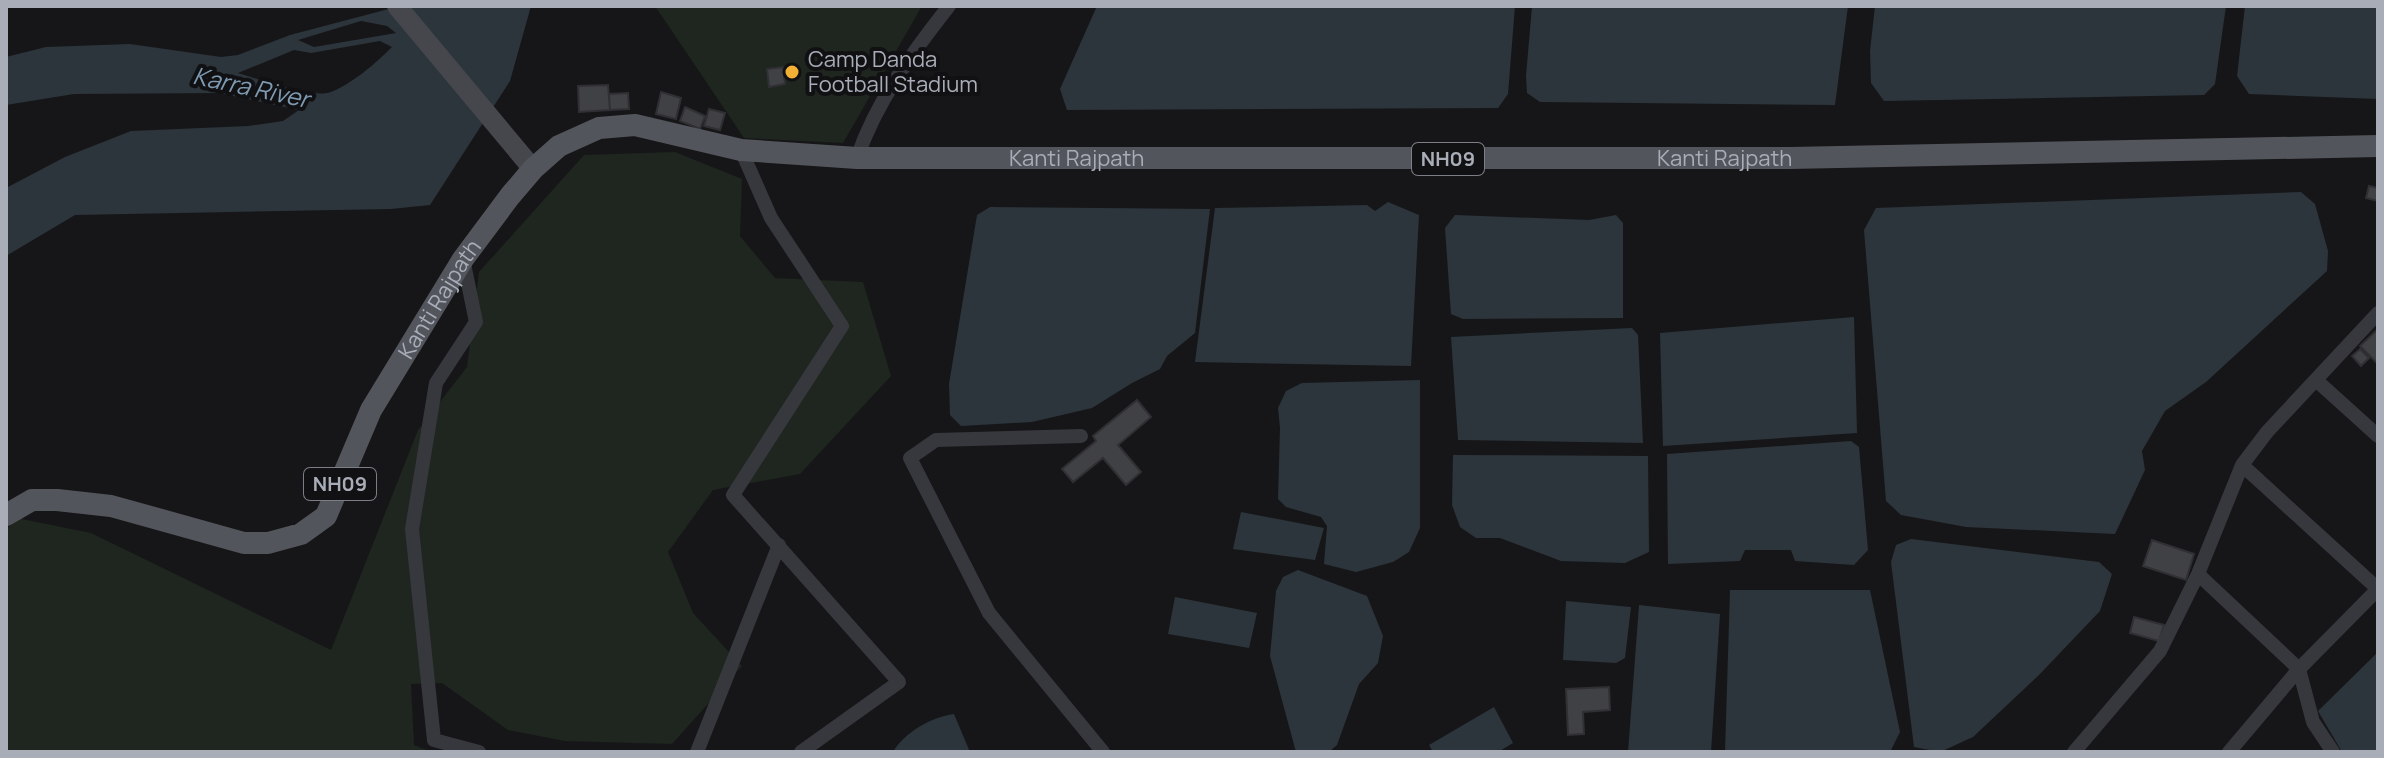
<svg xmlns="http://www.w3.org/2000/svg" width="2384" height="758" viewBox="0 0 2384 758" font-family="Manrope,sans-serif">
	<rect width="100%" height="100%" fill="#161618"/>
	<path fill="#1e261f" d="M 655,6 L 922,6 L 843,143 L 744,138 Z
		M 675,152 L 742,179 L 740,236 L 775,278 L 863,282 L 891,376 L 800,474 L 713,490 L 668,552 L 693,613 L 742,666 L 672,744 L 565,741 L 508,730 L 442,683 L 411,684 L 414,745 L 432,752 L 6,752 L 6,530 L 17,518 L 91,533 L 331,650 L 418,430 L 467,367 L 479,272 L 584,155 Z"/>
	<path fill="#2c353c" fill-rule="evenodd" d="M 400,6 L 531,6 L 510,81 L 430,205 L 391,209 L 75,215 L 6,256 L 6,188 L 65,157 L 131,131 L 248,126 L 283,121 L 299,110 L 219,93 L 74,94 L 6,105 L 6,57 L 46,47 L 130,44 L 221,57 L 238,55 L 290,35 ZM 361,21 L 387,26 L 396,33 L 314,47 L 298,40 ZM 380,41 L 392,47 C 376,63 353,83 331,92 C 312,99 258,79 238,73 L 294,50 L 311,53 Z
		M 1097,6 L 1515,6 L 1508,94 L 1498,108 L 1067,110 L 1060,89 Z
		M 1532,6 L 1848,6 L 1835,105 L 1540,102 L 1527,93 L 1526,76 Z
		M 1875,6 L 2226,6 L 2215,84 L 2204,95 L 1884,101 L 1871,83 L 1870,51 Z
		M 2245,6 L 2378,6 L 2378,99 L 2249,94 L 2237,76 Z
		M 2301,192 L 2315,204 L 2328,251 L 2327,271 L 2206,382 L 2165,411 L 2142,451 L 2145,470 L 2115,534 L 1966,527 L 1901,515 L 1886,501 L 1864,230 L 1876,208 Z
		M 1388,202 L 1419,215 L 1411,366 L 1195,362 L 1215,208 L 1367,205 L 1375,211 Z
		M 990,207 L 1210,209 L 1195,333 L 1167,356 L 1160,369 L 1132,383 L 1092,408 L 1032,422 L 961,426 L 950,415 L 949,384 L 977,215 Z
		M 1455,215 L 1589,220 L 1616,215 L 1623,223 L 1623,318 L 1463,319 L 1451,314 L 1445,228 Z
		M 1854,317 L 1857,433 L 1663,446 L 1660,333 Z
		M 1632,328 L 1638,335 L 1643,443 L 1458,440 L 1451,337 Z
		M 1420,380 L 1420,528 L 1409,552 L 1393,562 L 1356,572 L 1324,564 L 1327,526 L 1321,517 L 1286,507 L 1278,499 L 1280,428 L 1278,408 L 1286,391 L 1302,383 Z
		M 1851,441 L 1859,447 L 1868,550 L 1854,565 L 1795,561 L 1791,550 L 1745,550 L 1740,561 L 1668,564 L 1667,454 Z
		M 1453,455 L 1648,456 L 1649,552 L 1625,563 L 1561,561 L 1500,538 L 1476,538 L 1460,527 L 1452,505 Z
		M 1241,512 L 1324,528 L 1315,560 L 1233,549 Z
		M 1911,539 L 2099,562 L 2112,574 L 2100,611 L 2039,675 L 1973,737 L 1940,752 L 1914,747 L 1891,562 L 1896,545 Z
		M 1298,570 L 1367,596 L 1383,636 L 1378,663 L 1359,684 L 1337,745 L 1329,752 L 1296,752 L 1270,656 L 1276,591 L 1283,577 Z
		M 1730,590 L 1870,590 L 1900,732 L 1890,752 L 1725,752 Z
		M 1175,597 L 1257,613 L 1249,648 L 1168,634 Z
		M 1566,601 L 1631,607 L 1625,658 L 1616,663 L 1563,660 Z
		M 1639,605 L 1720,614 L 1711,752 L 1628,752 Z
		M 2378,652 L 2378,752 L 2342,752 L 2318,711 Z
		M 1494,707 L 1513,743 L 1498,752 L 1433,752 L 1429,745 Z
		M 954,714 L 970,752 L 893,752 C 904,733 931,717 954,714 Z"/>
	<path fill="#404145" stroke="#303034" stroke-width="2" d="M 783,67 L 785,84 L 769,87 L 767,69 Z
		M 608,85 L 610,110 L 579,112 L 578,86 Z
		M 661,92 L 681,98 L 676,119 L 656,114 Z
		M 628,93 L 629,109 L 610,110 L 609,94 Z
		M 685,107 L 705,116 L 700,129 L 680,121 Z
		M 709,109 L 725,113 L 720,130 L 704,126 Z
		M 2369,186 L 2378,188 L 2378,201 L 2366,198 Z
		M 2378,329 L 2378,364 L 2360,346 Z
		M 2360,349 L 2369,358 L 2361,366 L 2352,356 Z
		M 1137,400 L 1151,417 L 1118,445 L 1141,472 L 1126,485 L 1103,458 L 1073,482 L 1062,469 L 1096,441 L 1093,436 Z
		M 2152,540 L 2194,554 L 2186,580 L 2143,566 Z
		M 2134,617 L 2164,625 L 2159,641 L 2130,633 Z
		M 1609,687 L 1610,710 L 1583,712 L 1584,734 L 1568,735 L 1566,689 Z"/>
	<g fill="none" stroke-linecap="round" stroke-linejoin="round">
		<path stroke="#37383d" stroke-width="14" d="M 741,150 L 771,218 L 842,326 L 733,495 L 899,682 L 801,752
			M 857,158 C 876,102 912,53 949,6
			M 463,259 L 476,322 L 436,383 L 412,529 L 434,740 L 479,752
			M 2316,380 L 2378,436
			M 1081,436 L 936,440 L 910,458 L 989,613 L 1103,752
			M 2242,465 L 2378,589
			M 2198,574 L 2242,465 L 2267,432 L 2378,313
			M 697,752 L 779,545
			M 2074,752 L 2160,651 L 2198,574 L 2299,669 L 2313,722 L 2333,752
			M 2229,752 L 2299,669 L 2378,589"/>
		<path stroke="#45474d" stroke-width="20" d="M 397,6 L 533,169"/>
		<path stroke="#53555c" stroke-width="22" id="s1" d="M 6,515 L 32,500 L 57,500 L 111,506 L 244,543 L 268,543 L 301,534 L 326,516 L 371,410 L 463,259 L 510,196 L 533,169 L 559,146 L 599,128 L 635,125 L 741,150 L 857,158 L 1790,158 L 2378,146"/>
	</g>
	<circle fill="#f2b134" stroke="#111113" stroke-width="3" cx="792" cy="72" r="8"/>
	<g text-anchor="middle" stroke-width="8" stroke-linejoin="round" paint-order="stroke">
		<g fill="#111113" stroke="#7b7e86" stroke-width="2">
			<rect x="1412" y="143" width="72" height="32" rx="6"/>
			<rect x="304" y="468" width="72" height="32" rx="6"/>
		</g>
		<g font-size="20" font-weight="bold" fill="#a8adb8">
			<text x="1448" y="166">NH09</text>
			<text x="340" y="491">NH09</text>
		</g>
		<g font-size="22" fill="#a8adb8" stroke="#111113" text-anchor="start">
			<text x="808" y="67">Camp Danda<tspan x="808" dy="25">Football Stadium</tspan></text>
		</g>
		<g font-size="22" fill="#a8adb8" stroke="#111113">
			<text dy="8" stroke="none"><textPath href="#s1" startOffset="1950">Kanti Rajpath</textPath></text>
			<text dy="8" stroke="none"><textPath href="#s1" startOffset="1302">Kanti Rajpath</textPath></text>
			<text dy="8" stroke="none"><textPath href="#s1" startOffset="582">Kanti Rajpath</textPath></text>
		</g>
		<g font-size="24" font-style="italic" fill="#7f9bb3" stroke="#111113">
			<text transform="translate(251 88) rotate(12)" y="8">Karra River</text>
		</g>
	</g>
	<rect width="2384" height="758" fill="none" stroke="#a8adb8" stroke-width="16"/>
</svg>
